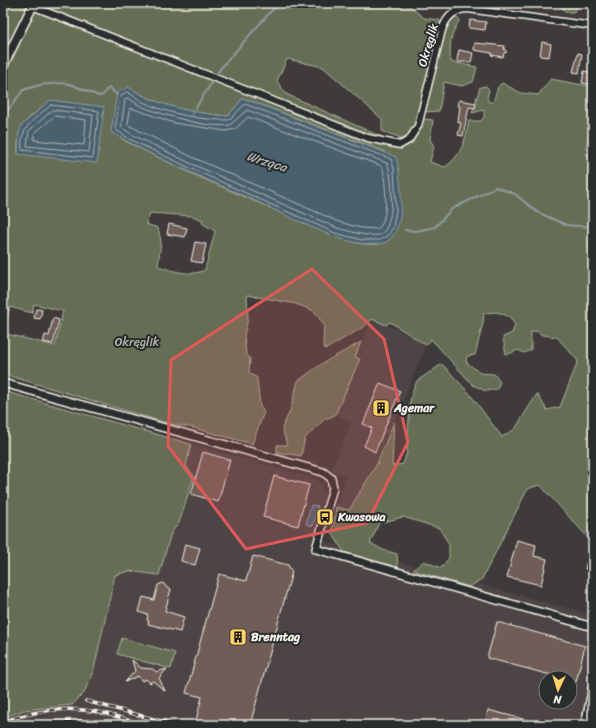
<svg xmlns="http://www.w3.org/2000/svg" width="596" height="728" viewBox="0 0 596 728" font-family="Sriracha,sans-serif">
	<rect width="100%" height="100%" fill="#3f3b3b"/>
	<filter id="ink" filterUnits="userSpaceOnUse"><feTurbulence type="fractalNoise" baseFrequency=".025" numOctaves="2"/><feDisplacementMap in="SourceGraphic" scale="8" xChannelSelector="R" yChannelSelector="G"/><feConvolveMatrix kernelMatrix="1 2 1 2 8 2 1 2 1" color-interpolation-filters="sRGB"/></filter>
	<g filter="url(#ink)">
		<path fill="#4d4544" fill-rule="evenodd" d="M 372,319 L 409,335 L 426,345 L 377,464 L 349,510 L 336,507 L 345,476 L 331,471 L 351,422 L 335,415 L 360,359 L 355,357 Z
			M 3,391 L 317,479 L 327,495 L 315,539 L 593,615 L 593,725 L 3,725 ZM 546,678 L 570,678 L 570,702 L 546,702 Z"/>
		<path fill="#656e54" stroke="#acb09e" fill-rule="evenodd" d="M 3,3 L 406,3 L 424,18 L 439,20 L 441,23 L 416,118 L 433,120 L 430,140 L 434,146 L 430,162 L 445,167 C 461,157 466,139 469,121 L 481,121 L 484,117 L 484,110 L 472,113 L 480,87 L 486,86 L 489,90 L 487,98 L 489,102 L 493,102 L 498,87 L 502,83 L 521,93 L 538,95 L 551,79 L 593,87 L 591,115 L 593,117 L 593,135 L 589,136 L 584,153 L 590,155 L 593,147 L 593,543 L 540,485 L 530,488 L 526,492 L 482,579 L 469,587 L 413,570 L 424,561 L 441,568 L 449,558 L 449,544 L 439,528 L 403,517 L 379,523 L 370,543 L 383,550 L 397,554 L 398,568 L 344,552 L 332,533 L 336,507 L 349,510 L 377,464 L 394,422 L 392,466 L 403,464 L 407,452 L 410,402 L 413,390 L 417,381 L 442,364 L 469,393 L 502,437 L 515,429 L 537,394 L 547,410 L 560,407 L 578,361 L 557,337 L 542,335 L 536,331 L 531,332 L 531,350 L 524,353 L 518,350 L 506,355 L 503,337 L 512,333 L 515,325 L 510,317 L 497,312 L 484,313 L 483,323 L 475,355 L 467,356 L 466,362 L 480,373 L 494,374 L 500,382 L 497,389 L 486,391 L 473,385 L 431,339 L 426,345 L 390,322 L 386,325 L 372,319 L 365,326 L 326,349 L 323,346 L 324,325 L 314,311 L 296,304 L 247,295 L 248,318 L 244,336 L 246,354 L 250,358 L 249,373 L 257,378 L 260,406 L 264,412 L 252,444 L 190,427 L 170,424 L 3,374 ZM 287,59 L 323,67 L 382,119 L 382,131 L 404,139 L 391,141 L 286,94 L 277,81 ZM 128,87 C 158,106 192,113 228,116 L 243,98 L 384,151 L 391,238 L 380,244 L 362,244 L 334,236 L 188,172 L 127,142 L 121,138 ZM 50,101 L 104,107 L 18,154 C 16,122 28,120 50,101 ZM 150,213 L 192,216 L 203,220 L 202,223 L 215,231 L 205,270 C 190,277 174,271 158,266 L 161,241 L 158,228 L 146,224 ZM 34,304 L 63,311 L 55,346 L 3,333 L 10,307 L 32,313 Z
			M 562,3 L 580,3 L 574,12 L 566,12 L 561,7 Z
			M 456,17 L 460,20 C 450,34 449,46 451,62 L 477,67 L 473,82 L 462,86 L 444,82 L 439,111 L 425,112 L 445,32 L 451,20 Z
			M 361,342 L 355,357 L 360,359 L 335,415 L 325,419 L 305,438 L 301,456 L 277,452 L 277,445 L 287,445 L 282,428 L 290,411 L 298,381 L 323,363 Z
			M 3,391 L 191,444 L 186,466 L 194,476 L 179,523 L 171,533 L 159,575 L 129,571 L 115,575 L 94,669 L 84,693 L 72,705 L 24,710 L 3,718 Z
			M 122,638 L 175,653 L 171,669 L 117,654 Z"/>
		<path fill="#4a616e" stroke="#8e9b9f" d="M 128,87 C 158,106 192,113 228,116 L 243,98 L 396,157 C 401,178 408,230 386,242 C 374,248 345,241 333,236 C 302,224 272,208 242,195 C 198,175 153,157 111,132 L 117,93 Z
			M 50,100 L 104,107 L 97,163 L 18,154 L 19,133 L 21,126 Z
			M 311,505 L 318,506 L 313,526 L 306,524 Z"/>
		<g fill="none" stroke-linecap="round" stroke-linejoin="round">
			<path stroke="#b0b7b7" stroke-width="1" d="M 127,92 C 133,95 138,99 143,102 C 165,113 205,121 229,120 L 245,104 L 391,159 L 394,169 L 396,210 L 393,228 L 388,235 L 380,240 L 362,240 L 335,233 L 190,168 L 129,139 L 115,129 L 120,97 Z
				M 127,98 C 133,100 137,105 143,107 C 164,115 209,129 230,125 L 247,110 L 387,163 C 393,174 396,231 379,235 C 367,237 349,231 337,228 L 192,164 L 131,134 L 121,127 L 125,100 Z
				M 51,105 L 99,111 L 93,158 L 22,150 C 19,127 35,119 51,105 Z
				M 131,108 L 174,123 L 226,131 L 235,129 L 248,117 L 379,165 L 383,168 C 385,180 390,223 377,229 L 361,228 L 339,222 L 194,158 L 128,125 Z
				M 53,110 L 93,115 L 89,152 L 27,146 L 29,131 Z
				M 55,116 L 86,120 L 84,145 L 34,140 L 34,134 Z"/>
			<path stroke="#8e9b9f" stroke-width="2" d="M 192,114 L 220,69 L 270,12 L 281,3
				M 3,117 L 23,90 L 40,85 L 59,83 L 70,84 L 99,96 L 103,95 L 107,89 L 110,88 L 117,95
				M 405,230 L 416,231 L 435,227 L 452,209 L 496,187 L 515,194 L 537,212 L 566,225 L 593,227"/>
		</g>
		<path fill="#6f5d58" stroke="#f4f1e8" d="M 470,20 L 486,22 L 485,30 L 469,28 Z
			M 542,42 L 551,44 L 549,57 L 540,56 Z
			M 475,43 L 505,46 L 504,49 L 507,52 L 504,53 L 503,57 L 491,55 L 492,53 L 474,50 Z
			M 459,50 L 473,53 L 471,62 L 458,62 L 457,60 Z
			M 578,53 L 582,54 L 579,73 L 573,72 Z
			M 584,71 L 593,73 L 593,85 L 582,83 Z
			M 459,100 L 476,103 L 475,108 L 469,107 L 463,136 L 458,135 L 461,123 L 458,122 L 460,106 L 458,106 Z
			M 169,224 L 187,228 L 185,237 L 167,234 Z
			M 195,242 L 206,244 L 202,263 L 191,261 Z
			M 36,309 L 42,310 L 40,319 L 34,318 Z
			M 53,318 L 59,320 L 53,344 L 43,342 L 45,335 L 49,336 Z
			M 380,383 L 400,391 L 375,452 L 364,446 L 372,428 L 363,424 Z
			M 203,452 L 230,460 L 218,502 L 191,494 Z
			M 274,476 L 309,485 L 298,526 L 263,517 Z
			M 517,540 L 536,545 L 534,556 L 547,559 L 541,585 L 507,577 Z
			M 185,544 L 200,548 L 195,565 L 181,561 Z
			M 253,556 L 288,565 L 292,572 L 250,725 L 225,725 L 213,721 L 212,725 L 195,724 L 202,697 L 186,693 L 219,574 L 246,581 Z
			M 587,561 L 593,563 L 593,571 L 585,569 Z
			M 163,583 L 167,588 L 171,589 L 165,611 L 184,617 L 180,632 L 148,624 L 149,621 L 147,620 L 148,615 L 139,612 L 143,597 L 154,600 L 158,585 Z
			M 497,622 L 585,646 L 576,682 L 570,680 L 570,678 L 562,678 L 487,658 Z
			M 132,660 L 141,668 L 153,669 L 156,672 L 167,669 L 159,678 L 165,691 L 153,681 L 150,683 L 146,679 L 142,681 L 138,676 L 125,682 L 135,671 Z
			M 488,710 L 538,723 L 537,725 L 487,725 L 485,724 Z"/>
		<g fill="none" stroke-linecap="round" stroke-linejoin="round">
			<defs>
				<path id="minor" d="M 32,6 L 368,138 L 400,145 L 409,140 L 418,126 L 442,30 C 446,18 454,9 468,9 L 593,26"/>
				<path id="tertiary" d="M 3,383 L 323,472 L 331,478 L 333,488 L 316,549 L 593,627
					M 585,725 L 593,686"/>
				<path id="secondary" d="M 3,66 L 34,3"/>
			</defs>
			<use href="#minor" stroke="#f4f1e8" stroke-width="9"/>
			<use href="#tertiary" stroke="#f4f1e8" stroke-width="10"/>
			<use href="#secondary" stroke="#f4f1e8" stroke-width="11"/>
			<use href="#minor" stroke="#2a2d2e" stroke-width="6"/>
			<use href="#tertiary" stroke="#2a2d2e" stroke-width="7"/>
			<use href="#secondary" stroke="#2a2d2e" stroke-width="8"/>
			<defs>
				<path id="rail" d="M 86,701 L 176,725
					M 3,722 C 32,711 66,706 98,712 C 114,715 130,721 146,725
					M 35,725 C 67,720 88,720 120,725"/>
			</defs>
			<use href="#rail" stroke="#f4f1e8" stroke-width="3.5"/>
			<use href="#rail" stroke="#2a2d2e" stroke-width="2" stroke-dasharray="6" stroke-linecap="butt"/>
		</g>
	</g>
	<path fill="#de5a58" fill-opacity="0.2" stroke="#de5a58" stroke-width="3" stroke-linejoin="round" d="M 312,269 L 384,339 L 408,442 L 367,523 L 246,549 L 168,446 L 171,360 Z"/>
	<defs>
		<symbol id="building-square" viewBox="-11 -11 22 22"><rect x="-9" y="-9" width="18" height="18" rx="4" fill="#ffd166" stroke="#2a2d2e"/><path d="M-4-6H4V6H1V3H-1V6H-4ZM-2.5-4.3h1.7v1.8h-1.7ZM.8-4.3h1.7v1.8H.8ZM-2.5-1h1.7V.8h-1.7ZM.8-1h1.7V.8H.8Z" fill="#111"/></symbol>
		<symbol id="bus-square" viewBox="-11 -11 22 22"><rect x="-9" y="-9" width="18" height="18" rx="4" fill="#ffd166" stroke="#2a2d2e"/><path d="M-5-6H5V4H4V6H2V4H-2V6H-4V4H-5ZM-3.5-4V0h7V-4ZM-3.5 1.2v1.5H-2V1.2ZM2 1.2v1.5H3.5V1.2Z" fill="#111"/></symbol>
	</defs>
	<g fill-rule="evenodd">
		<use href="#building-square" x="371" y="398" width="20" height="20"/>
		<use href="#bus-square" x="315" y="507" width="20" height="20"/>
		<use href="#building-square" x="228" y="627" width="20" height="20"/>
	</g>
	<g text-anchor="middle" stroke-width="4" stroke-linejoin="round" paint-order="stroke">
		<g font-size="12" fill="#f4f1e8" stroke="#2a2d2e">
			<text transform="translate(428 45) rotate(-74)" y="4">Okręglik</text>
		</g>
		<g font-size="12" fill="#b4b6a5" stroke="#2a2d2e">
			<text x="137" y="346">Okręglik</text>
		</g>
		<g font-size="12" font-weight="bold" fill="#f4f1e8" stroke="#2a2d2e" text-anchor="start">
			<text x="394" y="412">Agemar</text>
			<text x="338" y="521">Kwasowa</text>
			<text x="251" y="641">Brenntag</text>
		</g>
		<g font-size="13" font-style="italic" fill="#b0b7b7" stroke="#2a2d2e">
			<text transform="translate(267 161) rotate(17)" y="5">Wrząca</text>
		</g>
	</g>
	<rect width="596" height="728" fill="none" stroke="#2a2d2e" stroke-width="16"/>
	<rect x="8" y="8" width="580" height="712" fill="none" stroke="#f4f1e8" stroke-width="1.5" filter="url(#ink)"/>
	<g transform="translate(558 690) rotate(184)"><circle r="19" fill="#2a2d2e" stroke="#7b7b78"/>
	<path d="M0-3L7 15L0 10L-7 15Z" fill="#ffd166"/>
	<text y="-6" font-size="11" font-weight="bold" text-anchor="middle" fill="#f4f1e8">N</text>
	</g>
</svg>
